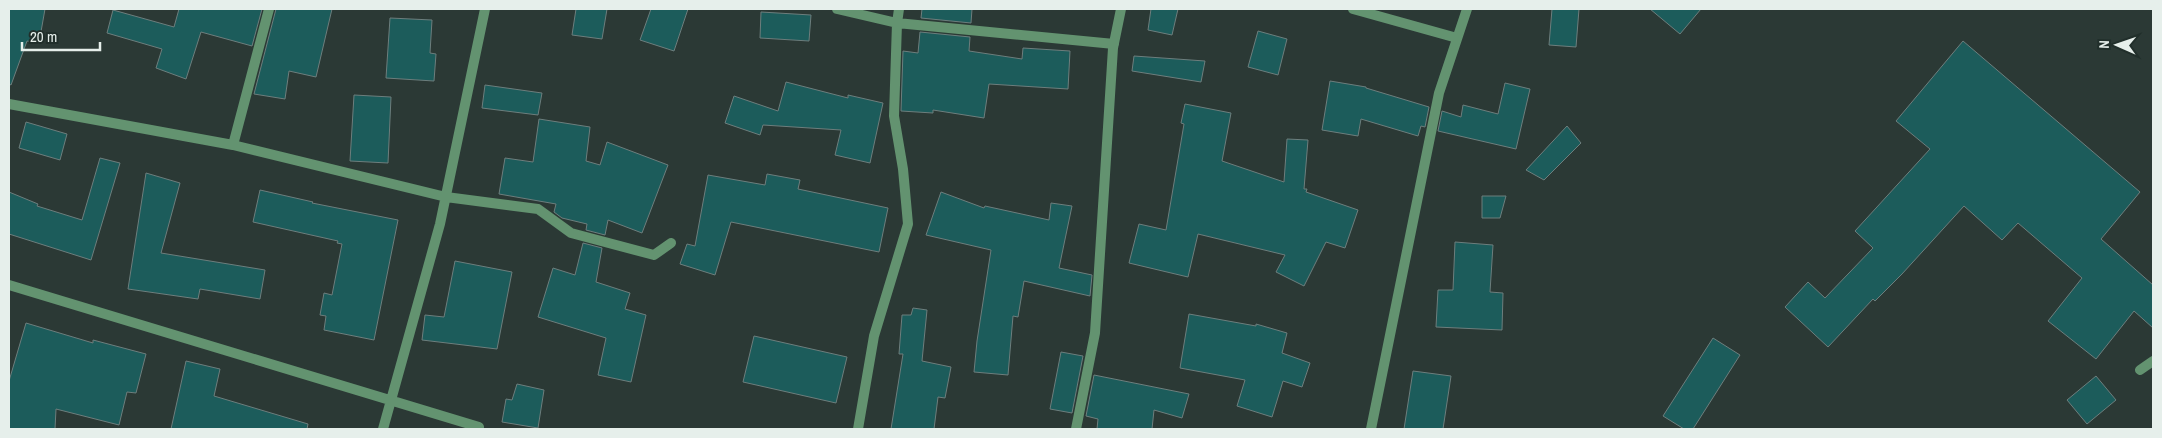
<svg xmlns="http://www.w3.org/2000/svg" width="2162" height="438" viewBox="0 0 2162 438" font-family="'Archivo Narrow',sans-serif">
	<rect width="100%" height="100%" fill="#2b3935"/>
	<path fill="#1c5c5b" stroke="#6d7e7d" d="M 9,9 L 45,9 L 39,43 L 27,41 L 11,85 L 9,84 Z
		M 179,9 L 262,9 L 252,46 L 201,32 L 186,79 L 156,68 L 162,49 L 107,33 L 113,10 L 174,27 Z
		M 276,9 L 332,9 L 316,77 L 289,71 L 285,99 L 254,94 Z
		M 576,9 L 607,9 L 602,39 L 572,35 Z
		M 651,9 L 688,9 L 674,51 L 640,40 Z
		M 922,9 L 972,9 L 971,23 L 921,18 Z
		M 1151,9 L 1178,9 L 1172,35 L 1148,30 Z
		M 1552,9 L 1579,9 L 1576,47 L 1549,45 Z
		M 1650,9 L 1701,9 L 1680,34 Z
		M 761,12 L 811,15 L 809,41 L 760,38 Z
		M 390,18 L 432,20 L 430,53 L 436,54 L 434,81 L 386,78 Z
		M 1258,31 L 1287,39 L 1278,75 L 1248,67 Z
		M 920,32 L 970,37 L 969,51 L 1022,59 L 1023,48 L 1070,51 L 1068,89 L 989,84 L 984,118 L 933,110 L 933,113 L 901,111 L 903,51 L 918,53 Z
		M 1963,41 L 2140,192 L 2101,239 L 2153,285 L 2153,328 L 2134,311 L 2096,359 L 2048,321 L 2082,278 L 2018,223 L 2002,240 L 1964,206 L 1902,274 L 1875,301 L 1873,299 L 1828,347 L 1785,307 L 1808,282 L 1825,298 L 1873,248 L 1855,231 L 1930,149 L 1896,121 Z
		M 1134,56 L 1205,61 L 1201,82 L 1132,71 Z
		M 1330,81 L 1366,87 L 1366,88 L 1429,107 L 1425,127 L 1421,126 L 1418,136 L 1361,119 L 1358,136 L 1322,130 Z
		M 786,82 L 848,98 L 848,95 L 883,103 L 870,163 L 835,155 L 841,130 L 763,125 L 760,135 L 725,123 L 734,96 L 778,111 Z
		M 1505,83 L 1530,89 L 1516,149 L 1438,131 L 1442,111 L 1461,117 L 1463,105 L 1498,114 Z
		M 485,85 L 542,93 L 538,115 L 482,108 Z
		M 354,95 L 391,97 L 388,163 L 350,161 Z
		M 1185,104 L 1231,113 L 1222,161 L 1284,182 L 1287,139 L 1308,140 L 1304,189 L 1307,189 L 1306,192 L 1358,210 L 1345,248 L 1326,242 L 1304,286 L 1276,272 L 1285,255 L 1198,234 L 1188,277 L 1129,263 L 1139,224 L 1166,230 L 1184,124 L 1181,123 Z
		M 539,119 L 590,127 L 586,161 L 600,165 L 607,142 L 668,165 L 642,233 L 608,220 L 605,235 L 586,230 L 587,224 L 562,218 L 554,212 L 556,204 L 499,194 L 505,158 L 533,162 Z
		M 26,122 L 67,134 L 60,160 L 19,148 Z
		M 1567,126 L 1581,143 L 1544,180 L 1526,170 Z
		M 100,158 L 120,163 L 91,260 L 9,234 L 9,192 L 38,204 L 37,206 L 82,220 Z
		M 146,173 L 180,183 L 161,253 L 265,270 L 260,299 L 200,289 L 198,299 L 128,289 Z
		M 767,174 L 800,180 L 798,189 L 888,208 L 879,252 L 731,222 L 715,275 L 680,264 L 687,244 L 695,246 L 708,175 L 765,185 Z
		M 260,190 L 313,202 L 312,203 L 398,220 L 374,340 L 324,330 L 326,316 L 320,315 L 324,293 L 332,295 L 342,244 L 337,243 L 338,241 L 253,222 Z
		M 941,192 L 984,208 L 985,206 L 1049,220 L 1051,203 L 1072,206 L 1059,268 L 1092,275 L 1090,296 L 1024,281 L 1018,317 L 1013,316 L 1008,375 L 974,372 L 977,341 L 991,250 L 926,235 Z
		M 1482,196 L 1506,196 L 1500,218 L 1482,218 Z
		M 1455,242 L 1493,245 L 1490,292 L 1503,293 L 1502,330 L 1436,327 L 1438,290 L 1453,290 Z
		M 583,243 L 602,248 L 596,282 L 630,293 L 625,309 L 646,315 L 631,382 L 598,375 L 606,338 L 538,317 L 553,268 L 575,275 Z
		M 455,261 L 512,272 L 497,349 L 422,340 L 425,315 L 444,317 Z
		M 913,308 L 927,310 L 922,361 L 951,367 L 945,398 L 938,397 L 934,429 L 891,429 L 903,354 L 899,354 L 902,315 L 911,315 Z
		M 1189,314 L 1256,326 L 1256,324 L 1287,333 L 1282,353 L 1310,363 L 1302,387 L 1283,381 L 1272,417 L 1237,406 L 1245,380 L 1180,368 Z
		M 26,323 L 93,343 L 93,340 L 146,354 L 136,393 L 127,392 L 119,425 L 56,409 L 55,429 L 9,429 L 9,381 Z
		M 754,336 L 847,357 L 836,403 L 743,382 Z
		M 1713,338 L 1740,355 L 1693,429 L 1684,429 L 1663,416 Z
		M 1061,352 L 1083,356 L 1072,413 L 1050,409 Z
		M 186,361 L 220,369 L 214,396 L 308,424 L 307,429 L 171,429 Z
		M 1413,371 L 1451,376 L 1443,429 L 1404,429 Z
		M 1094,375 L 1189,394 L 1182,418 L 1154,410 L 1152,429 L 1097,429 L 1098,419 L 1086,416 Z
		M 2096,376 L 2116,400 L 2087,424 L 2067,400 Z
		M 517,384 L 544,390 L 538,428 L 502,422 L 506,399 L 512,400 Z"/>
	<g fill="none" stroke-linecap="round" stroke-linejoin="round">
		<path stroke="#639370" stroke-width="10" d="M 837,9 L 897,23 L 1114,44
			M 1353,9 L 1457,38
			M 9,104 L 233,145 L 446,197 L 538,209 L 571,233 L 654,255 L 671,243
			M 233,145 L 269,9
			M 9,285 L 479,427
			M 2140,370 L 2153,361
			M 383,429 L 440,224 L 485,9
			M 858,429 L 874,336 L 908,224 L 903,169 L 894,116 L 897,23 L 899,9
			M 1076,429 L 1095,333 L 1113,48 L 1121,9
			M 1371,429 L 1439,93 L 1467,9"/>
	</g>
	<rect width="2162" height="438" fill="none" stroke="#e6efeb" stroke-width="20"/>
	<g transform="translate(2117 45) rotate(272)" stroke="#212f2b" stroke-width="4" paint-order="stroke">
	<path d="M0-4L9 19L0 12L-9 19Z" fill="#e6efeb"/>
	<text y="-8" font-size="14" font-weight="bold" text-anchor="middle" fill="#e6efeb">N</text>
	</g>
	<path d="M22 42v8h78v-8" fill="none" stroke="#e6efeb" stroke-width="2.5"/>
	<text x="30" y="42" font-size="15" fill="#e6efeb" stroke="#212f2b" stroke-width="4" paint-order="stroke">20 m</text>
</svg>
